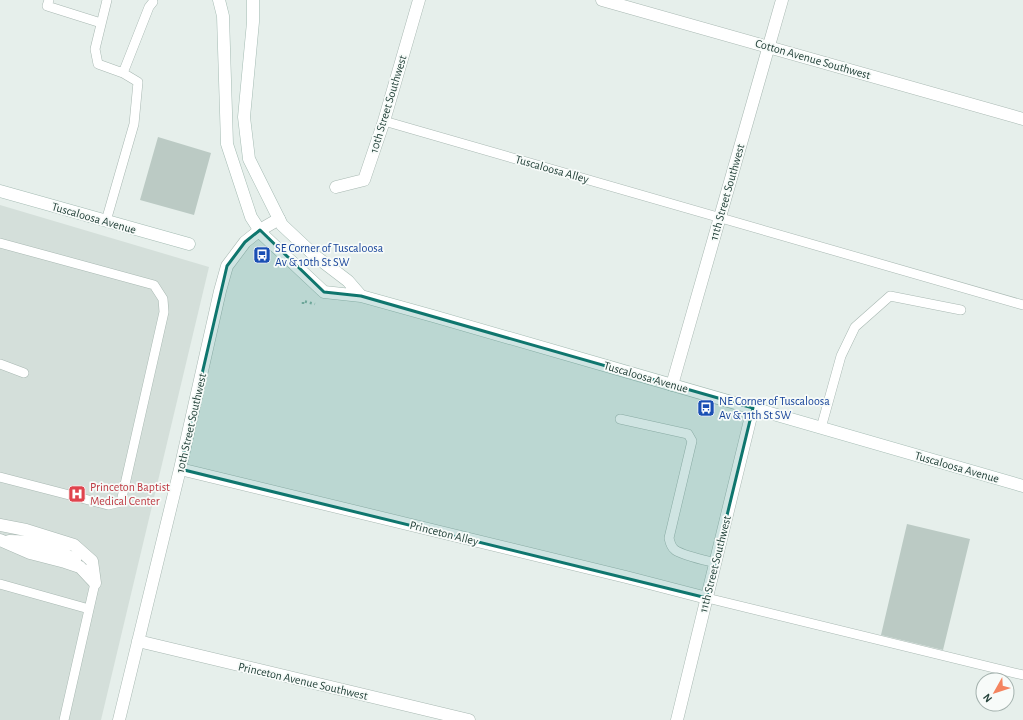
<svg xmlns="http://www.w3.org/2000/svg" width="1023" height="720" viewBox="0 0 1023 720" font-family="'Alegreya Sans',sans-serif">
	<rect width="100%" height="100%" fill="#e6efeb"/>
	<path fill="#d4dfda" d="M 0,205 L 209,267 L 101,720 L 0,720 Z"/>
	<path fill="#bbcac4" d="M 158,137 L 211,153 L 194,215 L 140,200 Z
		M 907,524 L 970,539 L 943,650 L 881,635 Z"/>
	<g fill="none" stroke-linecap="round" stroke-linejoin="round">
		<defs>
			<path id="lane" d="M 49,0 L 47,6 L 101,23
				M 107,0 L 95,49 L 98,64 L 123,73
				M 384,121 L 1023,305
				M 106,221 L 134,124 L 138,82 L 123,73 L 149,7 L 153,2
				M 0,243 L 154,285 L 163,299 L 164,312 L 121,502 L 108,505 L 0,477
				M 0,364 L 24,373
				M 620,419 L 688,434 L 692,441 L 669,538 C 670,543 671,547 675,550 C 684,556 704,560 716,563
				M 821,428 L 841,356 L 855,327 L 890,296 L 961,310
				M 0,584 L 89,609
				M 707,598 L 1023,675
				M 64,720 L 95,583"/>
			<path id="street" d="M 602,0 L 1023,119
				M 336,187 L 364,180 L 384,121 L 419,0
				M 672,385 L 782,0
				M 180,469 L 626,577 L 707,598
				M 0,525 L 26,530 L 74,545 L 92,561 L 95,583
				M 0,540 L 30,553 L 65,562 L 80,567 L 95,583
				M 9,541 C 33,541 54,547 75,560
				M 138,641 L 469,720
				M 119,720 L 180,469 L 220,291 L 227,266 L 245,242 L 260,230 L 279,219
				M 677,720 L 753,408"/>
			<path id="secondary" d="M 219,0 L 223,16 L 227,144 L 251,217 L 262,234 L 324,292 L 361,296 L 433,316 L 1023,486
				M 253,0 L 253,22 L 244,117 L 249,159 L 282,225 L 314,255 L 348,281 L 361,296
				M 0,191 L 189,244"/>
		</defs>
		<use href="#lane" stroke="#a8b8b2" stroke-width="10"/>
		<use href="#street" stroke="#a8b8b2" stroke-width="13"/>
		<use href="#secondary" stroke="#a4bbb3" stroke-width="13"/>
		<path stroke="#86b3a5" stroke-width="2.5" stroke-dasharray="2 3" stroke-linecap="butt" d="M 303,304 L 303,301 L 315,304"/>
		<use href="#lane" stroke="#fff" stroke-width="9"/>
		<use href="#street" stroke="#fff" stroke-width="12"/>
		<use href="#secondary" stroke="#fff" stroke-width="12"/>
	</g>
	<path fill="#0f766e" fill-opacity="0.2" stroke="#0f766e" stroke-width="3" stroke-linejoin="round" d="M 260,230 L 324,292 L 361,296 L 753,408 L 707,598 L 180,469 L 227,266 L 245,242 Z"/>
	<defs>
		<symbol id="bus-square" viewBox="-11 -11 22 22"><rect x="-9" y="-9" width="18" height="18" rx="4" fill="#1a4fb4" stroke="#f7fbf9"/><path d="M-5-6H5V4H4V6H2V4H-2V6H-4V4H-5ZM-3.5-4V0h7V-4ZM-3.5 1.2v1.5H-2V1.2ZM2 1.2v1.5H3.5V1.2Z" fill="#fff"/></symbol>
		<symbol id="hospital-square" viewBox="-11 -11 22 22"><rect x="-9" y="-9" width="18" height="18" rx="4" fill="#e0444e" stroke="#f7fbf9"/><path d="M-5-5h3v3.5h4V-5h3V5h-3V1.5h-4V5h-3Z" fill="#fff"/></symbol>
	</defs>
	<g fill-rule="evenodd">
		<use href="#bus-square" x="252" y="245" width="20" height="20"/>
		<use href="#bus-square" x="696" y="398" width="20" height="20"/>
		<use href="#hospital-square" x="67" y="484" width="20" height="20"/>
	</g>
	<g text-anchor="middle" stroke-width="3.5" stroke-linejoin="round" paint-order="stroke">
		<g font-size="12" fill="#24423a" stroke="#f7fbf9">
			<text transform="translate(813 59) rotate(16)" y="4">Cotton Avenue Southwest</text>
			<text transform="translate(388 104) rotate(-73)" y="4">10th Street Southwest</text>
			<text transform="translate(552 169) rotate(16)" y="4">Tuscaloosa Alley</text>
			<text transform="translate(727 192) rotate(-74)" y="4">11th Street Southwest</text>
			<text transform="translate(94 218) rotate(16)" y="4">Tuscaloosa Avenue</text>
			<text transform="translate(646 377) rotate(16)" y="4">Tuscaloosa Avenue</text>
			<text transform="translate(191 423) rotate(-77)" y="4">10th Street Southwest</text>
			<text transform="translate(957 467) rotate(16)" y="4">Tuscaloosa Avenue</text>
			<text transform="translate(444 533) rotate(14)" y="4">Princeton Alley</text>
			<text transform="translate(715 564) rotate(-76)" y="4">11th Street Southwest</text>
			<text transform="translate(303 681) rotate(13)" y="4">Princeton Avenue Southwest</text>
		</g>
		<g font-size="12" fill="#164399" stroke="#f7fbf9" text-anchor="start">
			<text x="275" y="252">SE Corner of Tuscaloosa<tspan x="275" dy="14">Av &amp; 10th St SW</tspan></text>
			<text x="719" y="405">NE Corner of Tuscaloosa<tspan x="719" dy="14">Av &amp; 11th St SW</tspan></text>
		</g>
		<g font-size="12" fill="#be3a42" stroke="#f7fbf9" text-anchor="start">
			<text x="90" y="491">Princeton Baptist<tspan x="90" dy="14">Medical Center</tspan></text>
		</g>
	</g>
	<g transform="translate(995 692) rotate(231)"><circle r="19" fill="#f7fbf9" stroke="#a3b1ad"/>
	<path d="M0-3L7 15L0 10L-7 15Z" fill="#f4845f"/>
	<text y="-6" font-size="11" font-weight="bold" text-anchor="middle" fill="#24423a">N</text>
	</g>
</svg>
